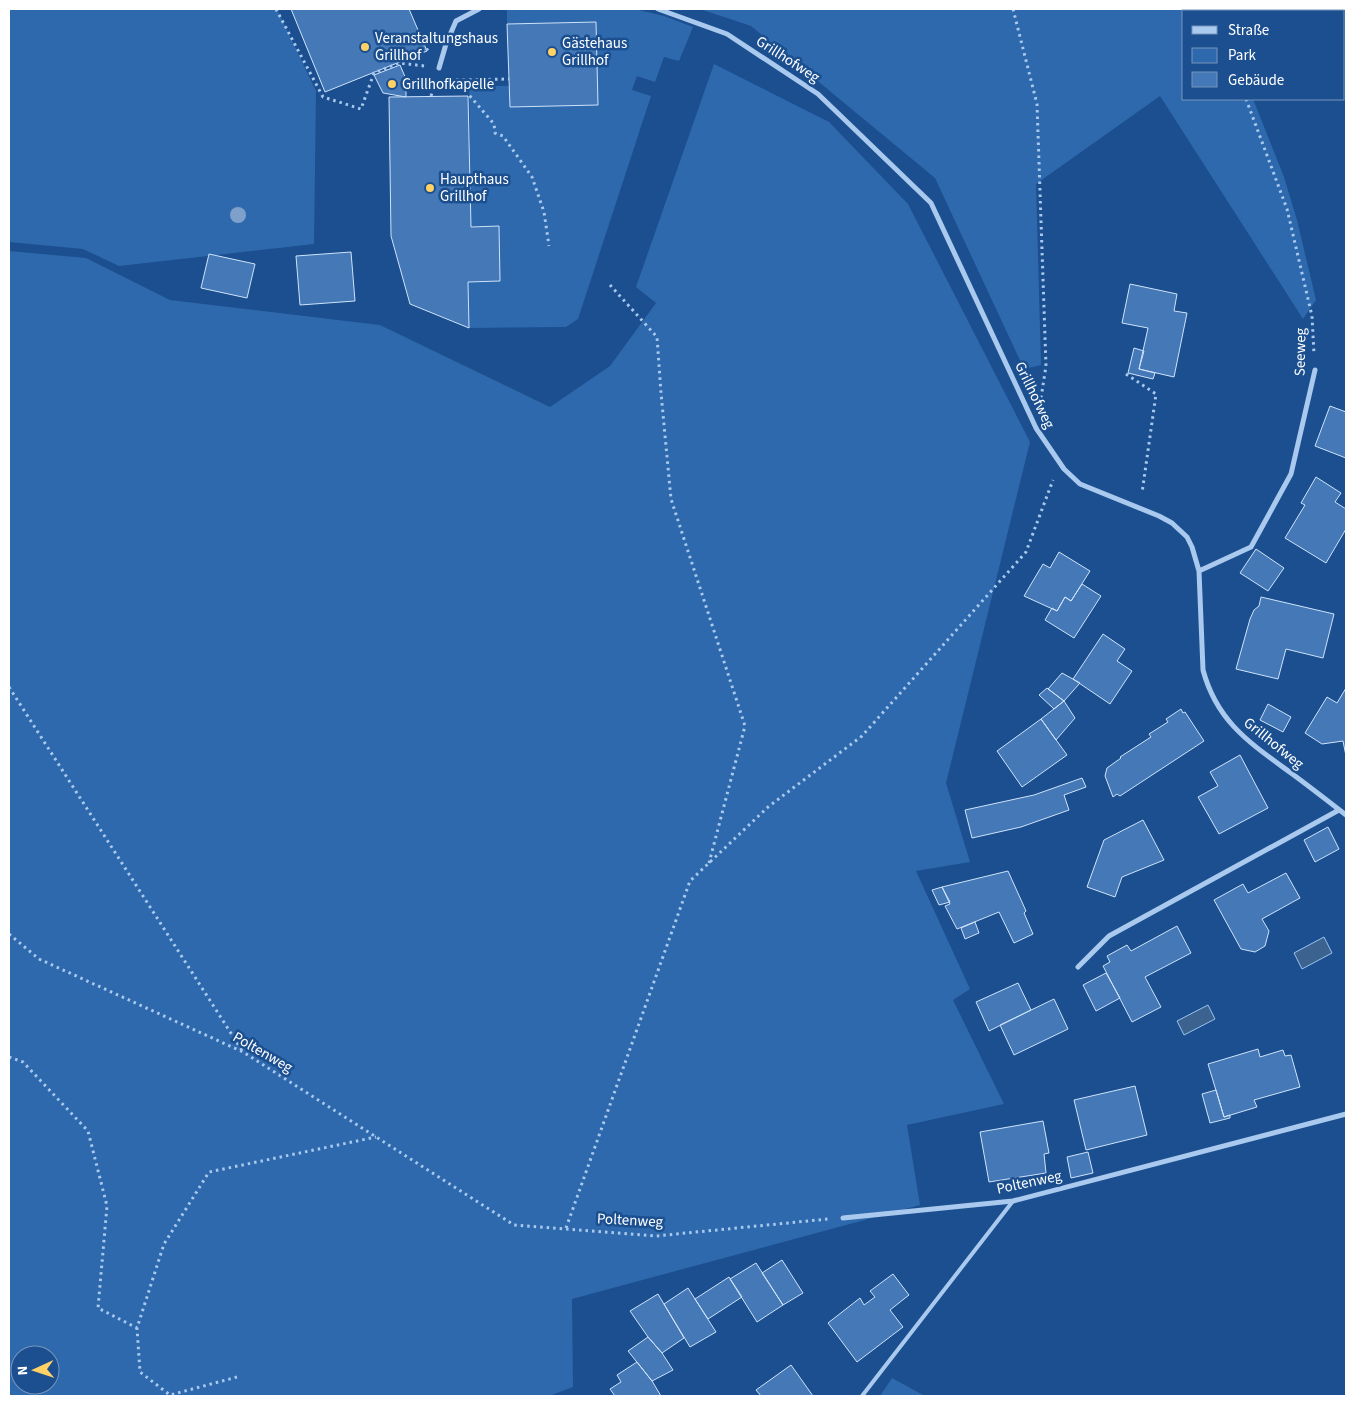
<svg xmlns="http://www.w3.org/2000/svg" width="1355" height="1405" viewBox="0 0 1355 1405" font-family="'Source Sans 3',sans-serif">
	<rect width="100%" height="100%" fill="#1b4f8f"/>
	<path fill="#2e69ad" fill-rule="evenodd" d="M 9,9 L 277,9 L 316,91 L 314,244 L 119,266 L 83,249 L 9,242 Z
		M 513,9 L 634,9 L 664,16 L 693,27 L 679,61 L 664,57 L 655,82 L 637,76 L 632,90 L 651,96 L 578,319 L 566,327 L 469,328 L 468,282 L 500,281 L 499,226 L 471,227 L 469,86 L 509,86 L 510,107 L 597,105 L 596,22 L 507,24 L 507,10 Z
		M 700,9 L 1217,9 L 1218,11 L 1184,11 L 1184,99 L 1253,99 L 1284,177 L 1297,220 L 1316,300 L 1303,319 L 1160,96 L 1036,184 L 1041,365 L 1024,369 L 935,178 L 751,26 Z
		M 714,64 L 829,122 L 908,204 L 1030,442 L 946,783 L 970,862 L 916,871 L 970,989 L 953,1000 L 1004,1104 L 907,1125 L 920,1205 L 572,1299 L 573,1387 L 549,1396 L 9,1396 L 9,251 L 86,258 L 170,300 L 380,325 L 550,407 L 610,366 L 656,303 L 636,287 ZM 20,1355 L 50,1355 L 50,1385 L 20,1385 Z
		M 892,1378 L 925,1396 L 880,1396 Z"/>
	<path fill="#3c6290" stroke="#9cc4f0" d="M 1324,937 L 1332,953 L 1302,969 L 1294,953 Z
		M 1208,1005 L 1215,1019 L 1184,1035 L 1177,1021 Z"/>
	<path fill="#4478b7" stroke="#cfe3fa" d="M 291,9 L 409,9 L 427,51 L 325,92 Z
		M 596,22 L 598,105 L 510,107 L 507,24 Z
		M 400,65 L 406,79 L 406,97 L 383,93 L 374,75 Z
		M 468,96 L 471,227 L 499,226 L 500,281 L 468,282 L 469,328 L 410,304 L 391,236 L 389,97 Z
		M 351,252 L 355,301 L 300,305 L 296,256 Z
		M 209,254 L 255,264 L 247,298 L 201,288 Z
		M 1130,284 L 1177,294 L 1174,311 L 1187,313 L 1174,377 L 1139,369 L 1148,328 L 1122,323 Z
		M 1134,348 L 1144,351 L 1139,369 L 1155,373 L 1153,379 L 1128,373 Z
		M 1330,406 L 1346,412 L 1346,458 L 1315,446 Z
		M 1316,477 L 1341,493 L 1335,502 L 1346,509 L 1346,529 L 1326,563 L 1285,538 L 1305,505 L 1301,503 Z
		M 1256,549 L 1284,568 L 1268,591 L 1240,573 Z
		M 1059,552 L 1090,571 L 1071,601 L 1065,597 L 1057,611 L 1024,596 L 1043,564 L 1050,568 Z
		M 1082,584 L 1101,596 L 1074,638 L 1045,620 L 1052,608 L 1057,611 L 1065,597 L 1071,601 Z
		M 1261,597 L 1334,614 L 1323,658 L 1286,649 L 1278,679 L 1236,669 L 1250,619 L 1254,610 L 1259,606 Z
		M 1103,634 L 1125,649 L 1117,661 L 1132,671 L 1110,704 L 1073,679 Z
		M 1062,673 L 1080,683 L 1064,701 L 1048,689 Z
		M 1047,688 L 1064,701 L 1054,709 L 1039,695 Z
		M 1346,688 L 1346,756 L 1343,741 L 1322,744 L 1305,733 L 1327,697 L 1337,703 Z
		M 1064,701 L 1075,718 L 1056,740 L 1041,719 Z
		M 1268,704 L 1291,717 L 1283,732 L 1260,720 Z
		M 1181,709 L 1183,713 L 1185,712 L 1204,741 L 1120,796 L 1117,794 L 1113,797 L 1105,776 L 1107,768 L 1121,758 L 1120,757 L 1151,737 L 1149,734 L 1168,722 L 1166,719 Z
		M 1041,719 L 1067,755 L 1022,787 L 997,751 Z
		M 1240,755 L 1268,808 L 1219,834 L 1198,797 L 1218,786 L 1210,772 Z
		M 1082,778 L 1086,787 L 1064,795 L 1069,810 L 1021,827 L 972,838 L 965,810 L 1034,795 Z
		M 1143,820 L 1164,860 L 1122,877 L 1115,897 L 1087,887 L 1104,840 Z
		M 1328,827 L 1339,849 L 1315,862 L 1304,840 Z
		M 1008,871 L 1026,911 L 1024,913 L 1033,934 L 1014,943 L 999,912 L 957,929 L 945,906 L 950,904 L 942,887 Z
		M 1286,873 L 1300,898 L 1262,919 L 1269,931 L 1265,946 L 1255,952 L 1241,949 L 1214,900 L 1243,884 L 1248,893 Z
		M 942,887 L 950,902 L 939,905 L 932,890 Z
		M 975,922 L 979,933 L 965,939 L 961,928 Z
		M 1177,926 L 1191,953 L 1145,977 L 1161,1007 L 1132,1022 L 1103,966 L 1110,962 L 1107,956 L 1127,945 L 1131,951 Z
		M 1106,973 L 1120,998 L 1096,1011 L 1083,985 Z
		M 1018,983 L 1031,1010 L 989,1031 L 976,1002 Z
		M 1054,999 L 1068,1029 L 1014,1055 L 1000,1025 Z
		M 1258,1049 L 1260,1057 L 1283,1050 L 1285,1056 L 1291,1055 L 1300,1087 L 1254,1100 L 1257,1107 L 1224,1117 L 1208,1064 Z
		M 1135,1086 L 1147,1135 L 1086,1150 L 1074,1100 Z
		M 1216,1090 L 1224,1117 L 1230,1115 L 1230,1118 L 1210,1123 L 1202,1094 Z
		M 1043,1121 L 1049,1153 L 1044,1154 L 1046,1173 L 989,1182 L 980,1132 Z
		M 1088,1152 L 1093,1173 L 1071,1178 L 1067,1157 Z
		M 782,1260 L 803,1293 L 783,1305 L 762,1273 Z
		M 756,1263 L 783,1305 L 757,1322 L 730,1279 Z
		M 893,1274 L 909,1295 L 890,1310 L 903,1327 L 857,1362 L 828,1323 L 860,1298 L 864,1305 L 875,1297 L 870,1291 Z
		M 729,1277 L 742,1297 L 708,1319 L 695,1299 Z
		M 688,1288 L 716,1332 L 690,1347 L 664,1304 Z
		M 658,1294 L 684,1338 L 662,1353 L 648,1337 L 630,1311 Z
		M 648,1337 L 662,1353 L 673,1370 L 652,1381 L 628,1351 Z
		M 637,1362 L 652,1381 L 661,1396 L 615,1396 L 610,1389 L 621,1382 L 617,1375 Z
		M 791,1365 L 813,1396 L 761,1396 L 756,1390 Z"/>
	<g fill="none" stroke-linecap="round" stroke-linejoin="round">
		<path stroke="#a9c9ee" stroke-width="3" stroke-dasharray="2.5 4" stroke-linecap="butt" d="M 276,9 L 323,97 L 361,109 L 374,73 L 399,63 L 425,66
			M 1013,9 L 1037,104 L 1046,366 L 1041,398
			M 1213,9 L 1214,11
			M 423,43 L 428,51
			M 456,80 L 509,79
			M 457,81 L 494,124 L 495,133 L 503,136 L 532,177 L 544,212 L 549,246
			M 431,96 L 435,83
			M 1246,99 L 1287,209 L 1312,316 L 1314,354
			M 610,285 L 657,337 L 661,393 L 671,499 L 745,726 L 709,863
			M 1126,374 L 1156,394 L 1142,493
			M 9,687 L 243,1052
			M 9,934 L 39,959 L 243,1052 L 514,1225 L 656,1236 L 828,1219
			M 9,1057 L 23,1062 L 88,1131 L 107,1206 L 98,1308 L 137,1328
			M 566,1228 L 690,881 L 768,807 L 862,736 L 1026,552 L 1053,480
			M 237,1377 L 170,1395 L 140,1372 L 137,1328 L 164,1244 L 209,1172 L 376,1137"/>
		<path stroke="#a9c9ee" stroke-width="4" d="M 862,1396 L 1013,1201"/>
		<path stroke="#a9c9ee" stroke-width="5" d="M 658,9 L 727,34 L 818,94 L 931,203 L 1036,428 L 1064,469 L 1080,484 L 1159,516 L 1172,523 L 1187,537 L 1192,547 L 1199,571 L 1203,670 C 1217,722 1250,743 1291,773 C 1310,787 1328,801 1346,815
			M 439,68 L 446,44 L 456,21 L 479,9
			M 1199,571 L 1251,547 L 1291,474 L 1315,370
			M 1078,967 L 1109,936 L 1339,810
			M 843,1218 L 1013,1201 L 1346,1114"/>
	</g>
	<circle fill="#7ea0ca" cx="238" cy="215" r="8"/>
	<g fill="#ffd166" stroke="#1b4f8f" stroke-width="2">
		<circle cx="365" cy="47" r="5"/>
		<circle cx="552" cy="52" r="5"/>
		<circle cx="392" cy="84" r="5"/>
		<circle cx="430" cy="188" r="5"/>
	</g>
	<g text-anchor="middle" stroke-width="5" stroke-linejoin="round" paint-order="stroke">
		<g font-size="15" fill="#fff" stroke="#1b4f8f" text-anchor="start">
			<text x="375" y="43">Veranstaltungshaus<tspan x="375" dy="17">Grillhof</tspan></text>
			<text x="562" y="48">Gästehaus<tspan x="562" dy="17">Grillhof</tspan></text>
			<text x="402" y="89">Grillhofkapelle</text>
			<text x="440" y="184">Haupthaus<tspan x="440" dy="17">Grillhof</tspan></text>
		</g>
		<g font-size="15" fill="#fff" stroke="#1b4f8f">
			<text transform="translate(788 59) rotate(33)" y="5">Grillhofweg</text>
			<text transform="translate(1300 352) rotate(-89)" y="5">Seeweg</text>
			<text transform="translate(1035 395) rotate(64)" y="5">Grillhofweg</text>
			<text transform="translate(1274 743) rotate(39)" y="5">Grillhofweg</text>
			<text transform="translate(263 1052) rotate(30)" y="5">Poltenweg</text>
			<text transform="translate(1029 1182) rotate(-12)" y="5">Poltenweg</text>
			<text transform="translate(630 1220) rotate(3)" y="5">Poltenweg</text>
		</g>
	</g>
	<rect width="1355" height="1405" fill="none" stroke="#ffffff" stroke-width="20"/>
	<rect x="1182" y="10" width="162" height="90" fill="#1b4f8f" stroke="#7695bc"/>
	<rect x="1192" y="26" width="25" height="8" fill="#a9c9ee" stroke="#7695bc"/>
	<text x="1228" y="35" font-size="15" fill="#ffffff">Straße</text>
	<rect x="1192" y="48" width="25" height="15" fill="#2e69ad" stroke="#7695bc"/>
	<text x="1228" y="60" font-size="15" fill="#ffffff">Park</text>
	<rect x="1192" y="72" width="25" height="15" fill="#4478b7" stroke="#7695bc"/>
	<text x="1228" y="85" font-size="15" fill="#ffffff">Gebäude</text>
	<g transform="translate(35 1370) rotate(267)"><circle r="24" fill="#1b4f8f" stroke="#7695bc"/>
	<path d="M0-4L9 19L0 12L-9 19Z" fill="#ffd166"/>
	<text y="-8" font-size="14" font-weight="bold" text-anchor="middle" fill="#ffffff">N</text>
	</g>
</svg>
